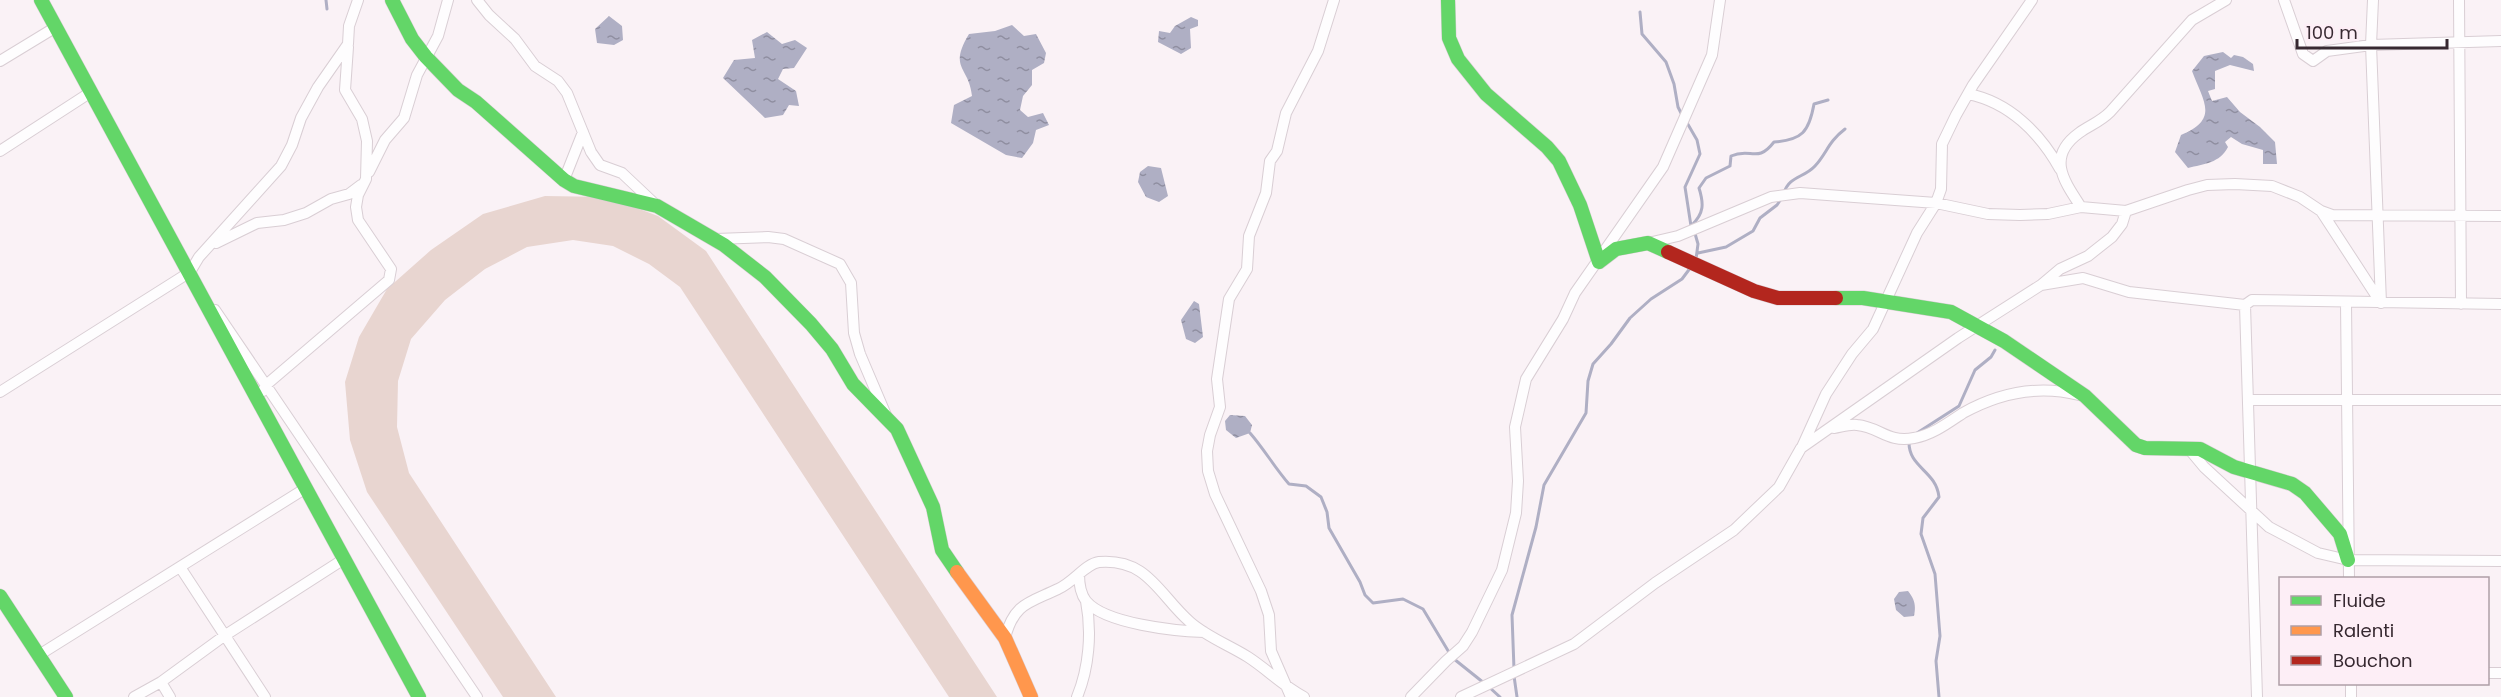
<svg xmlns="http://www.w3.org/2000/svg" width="2501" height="697" viewBox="0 0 2501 697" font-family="Poppins,sans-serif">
	<defs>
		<pattern id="water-ripples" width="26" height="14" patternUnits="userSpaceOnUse" patternTransform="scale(1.5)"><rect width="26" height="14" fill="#afafc4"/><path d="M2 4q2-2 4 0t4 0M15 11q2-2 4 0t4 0" fill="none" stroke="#8f8ea0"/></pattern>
	</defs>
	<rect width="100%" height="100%" fill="#faf2f6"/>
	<path fill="#e8d5d0" d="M 545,196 L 607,197 L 658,216 L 706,251 L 997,697 L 949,697 L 680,287 L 649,264 L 613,246 L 573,240 L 527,247 L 485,269 L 445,300 L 411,339 L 398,381 L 397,427 L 409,473 L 556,697 L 503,697 L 367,492 L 350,440 L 345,382 L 359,337 L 387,289 L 431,250 L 483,214 Z"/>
	<path fill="url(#water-ripples)" d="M 609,16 L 622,26 L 623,40 L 614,45 L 597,43 L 595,29 Z
		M 1191,17 L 1198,20 L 1198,26 L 1190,29 L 1191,48 L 1181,54 L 1158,42 L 1159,31 L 1170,33 L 1175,26 Z
		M 1012,25 L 1024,36 L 1036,34 L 1046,53 L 1044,63 L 1032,70 L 1032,85 L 1023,96 L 1020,110 L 1028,117 L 1043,113 L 1049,125 L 1036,130 L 1033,143 L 1022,158 L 1006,155 L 951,123 L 954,105 L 972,96 C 969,66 948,69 969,34 L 995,31 Z
		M 767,32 L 782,44 L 795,40 L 807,48 L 794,68 L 783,69 L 778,79 L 796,91 L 799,106 L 789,105 L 783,115 L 765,118 L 723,78 L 734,60 L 755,58 L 752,40 Z
		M 2223,52 L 2231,58 L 2234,55 L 2243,57 L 2253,64 L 2254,71 L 2230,65 L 2215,71 L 2215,89 L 2208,91 L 2212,101 L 2227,97 L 2240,112 L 2260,127 L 2275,142 L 2277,164 L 2263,164 L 2263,150 L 2242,144 L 2231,137 L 2225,142 L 2228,147 C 2220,163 2204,164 2188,168 L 2175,152 L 2181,135 C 2220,119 2203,101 2192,71 L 2204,56 Z
		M 1148,166 L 1161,168 L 1168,196 L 1159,202 L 1146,197 L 1138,182 L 1140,172 Z
		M 1194,301 L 1199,304 L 1203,337 L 1195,343 L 1186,339 L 1181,320 Z
		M 1230,415 L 1245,416 L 1252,425 L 1250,433 L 1236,438 L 1226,430 L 1225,421 Z
		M 1908,591 C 1915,600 1916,605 1914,616 L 1904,617 L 1896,610 L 1894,599 L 1899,592 Z"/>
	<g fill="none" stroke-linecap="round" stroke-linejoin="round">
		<path stroke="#afafc4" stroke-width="3" d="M 326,0 L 327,9
			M 1640,12 L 1642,34 L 1666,62 L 1674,84 L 1678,107 L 1682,115
			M 1686,121 L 1697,140 L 1700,154 L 1685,187 L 1691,226
			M 1784,193 C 1789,176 1804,178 1815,166 C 1827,153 1828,142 1845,129
			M 1692,225 C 1704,213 1704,204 1699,188 L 1706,178 L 1730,166 L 1731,156 C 1751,147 1757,164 1774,142 C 1802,140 1809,132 1814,104 L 1828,100
			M 1694,230 L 1698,244 L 1696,259
			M 1698,253 L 1726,247 L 1753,231 L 1760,218 L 1777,205 L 1781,199
			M 1250,433 C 1264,449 1275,468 1289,484 L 1306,486 L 1321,497 L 1327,512 L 1329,528 L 1360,582 L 1365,595 L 1373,603 L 1403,599 L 1423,609 L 1450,654
			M 1917,433 L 1959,406 L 1975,370 L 1991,357 L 1995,350
			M 1909,441 C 1908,468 1936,470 1939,497 L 1923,518 L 1921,534 L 1935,574 L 1940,636 L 1936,661 L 1939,697
			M 1454,659 L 1484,683
			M 1514,669 L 1512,615 L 1536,527 L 1544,485 L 1586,413 L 1588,381 L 1593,364 L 1611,344 L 1630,318 L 1651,299 L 1682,279 L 1691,267
			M 1514,676 L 1517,697
			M 1489,687 L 1500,697"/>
		<defs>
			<path id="street" d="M 477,0 L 489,15 L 515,39 L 535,66 L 558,81 L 567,93 L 591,152 L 600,165 L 622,173 L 657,206
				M 2284,0 L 2303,54 L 2313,61 L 2327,51 L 2371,45 L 2501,41
				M 2373,0 L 2371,45 L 2381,303
				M 2459,0 L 2461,304
				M 0,61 L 56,27
				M 1968,94 C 2009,102 2040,133 2060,169
				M 0,151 L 91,92
				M 369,172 L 385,140 L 404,118 L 417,75 L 438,36 L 448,0
				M 564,180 L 583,132
				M 2081,207 C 2064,181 2046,157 2079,133 C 2090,125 2100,122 2110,112 L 2192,20 L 2226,0
				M 2321,211 L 2381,303
				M 716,239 L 768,237 L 784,239 L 840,264 L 851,283 L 854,333 L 860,354 L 886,415
				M 216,243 L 257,223 L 284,220 L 306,213 L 331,199 L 349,194 L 361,185
				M 1648,243 L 1678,236 L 1771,197 L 1800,193 L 1936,203 L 1988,214 L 2020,215 L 2048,214 L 2081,207 L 2126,211 L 2188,190 L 2207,185 L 2235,184 L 2272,186 L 2300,197 L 2321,211 L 2332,215 L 2501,216
				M 2041,285 L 2060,269 L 2088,256 L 2112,237 L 2122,224 L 2126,211
				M 2346,303 L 2349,578
				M 215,310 L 477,697
				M 263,391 L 266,385 L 389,280 L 391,269 L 358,220 L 356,207 L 358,195 L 366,179 L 367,141 L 362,119 L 345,90 L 348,47
				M 0,392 L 190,272 L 199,257 L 281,166 L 292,145 L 301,118 L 318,87 L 348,44 L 349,26 L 358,0
				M 2248,400 L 2501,400
				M 1834,428 C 1841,427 1849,424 1857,425 C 1880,427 1887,443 1914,438 C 1932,435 1948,423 1963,413 C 1999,393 2039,385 2079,395
				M 1802,447 L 1826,394 L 1852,354 L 1873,329 L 1917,233 L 1936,203 L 1941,189 L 1942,144 L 1956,115 L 1973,85 L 2032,0
				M 2189,449 L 2204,467 L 2269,527 L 2318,553 L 2348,560 L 2501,561
				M 180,567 L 265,697
				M 1079,574 C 1079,584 1080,593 1086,601 C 1105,624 1176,631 1204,632
				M 1005,638 C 1014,603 1029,603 1058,589 C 1074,582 1085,564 1099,562 C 1148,558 1159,595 1190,622 C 1207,637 1229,645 1248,657 C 1268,670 1283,686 1304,697
				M 39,655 L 306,488
				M 2488,673 L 2501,673
				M 161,682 L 170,697
				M 2351,684 L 2351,697
				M 134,697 L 161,682 L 224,636 L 344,559
				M 1077,697 C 1089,668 1092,632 1086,601
				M 1291,697 L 1271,651 L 1269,615 L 1261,591 L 1215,494 L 1208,471 L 1207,451 L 1210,435 L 1220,407 L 1217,379 L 1229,299 L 1247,269 L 1249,236 L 1266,193 L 1270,161 L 1277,151 L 1286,113 L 1318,51 L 1334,0
				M 1411,697 L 1446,661 L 1463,646 L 1472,632 L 1502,570 L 1516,513 L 1518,481 L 1515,427 L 1526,379 L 1563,319 L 1575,293 L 1663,167 L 1712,55 L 1720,0
				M 1461,697 L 1574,644 L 1655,583 L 1734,530 L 1779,487 L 1801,448 L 1958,338 L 2041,285 L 2083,278 L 2129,292 L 2245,305
				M 2257,697 L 2245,305 L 2252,300 L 2501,304"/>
			<path id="fast" d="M 41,0 L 419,697
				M 392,0 L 412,39 L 426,57 L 458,90 L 476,102 L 564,180 L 574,186 L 657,206 L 724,245 L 765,277 L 811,324 L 832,349 L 853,384 L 897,429 L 933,507 L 942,550 L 957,572
				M 1448,0 L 1449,38 L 1458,59 L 1486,94 L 1547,147 L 1559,161 L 1580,205 L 1599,262 L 1616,249 L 1648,243 L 1668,252
				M 1836,298 L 1863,298 L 1951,312 L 2004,341 L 2085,396 L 2136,445 L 2145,448 L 2200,449 L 2234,467 L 2292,484 L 2305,493 L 2340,534 L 2348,560
				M 0,596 L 66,697"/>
			<path id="slow" d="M 957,572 L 1005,638 L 1031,697"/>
			<path id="jam" d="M 1668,252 L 1754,291 L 1778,298 L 1836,298"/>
		</defs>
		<use href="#street" stroke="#d9ced4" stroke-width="12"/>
		<use href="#fast" stroke="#d9ced4" stroke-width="15"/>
		<use href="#slow" stroke="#d9ced4" stroke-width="15"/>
		<use href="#jam" stroke="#d9ced4" stroke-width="15"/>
		<use href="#street" stroke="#fefdfe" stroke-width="10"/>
		<use href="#fast" stroke="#63d668" stroke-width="14"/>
		<use href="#slow" stroke="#ff974d" stroke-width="14"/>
		<use href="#jam" stroke="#b3261e" stroke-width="14"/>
	</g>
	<rect x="2279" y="577" width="210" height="108" fill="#fdeef6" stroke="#ae9fa7" stroke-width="1.5"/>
	<rect x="2291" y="596" width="30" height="9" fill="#63d668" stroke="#ae9fa7" stroke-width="1.5"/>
	<text x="2333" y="607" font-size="18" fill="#372931">Fluide</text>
	<rect x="2291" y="626" width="30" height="9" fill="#ff974d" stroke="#ae9fa7" stroke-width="1.5"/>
	<text x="2333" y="637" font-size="18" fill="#372931">Ralenti</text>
	<rect x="2291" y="656" width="30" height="9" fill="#b3261e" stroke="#ae9fa7" stroke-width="1.5"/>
	<text x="2333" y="667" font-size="18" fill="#372931">Bouchon</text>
	<path d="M2297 39v9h150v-9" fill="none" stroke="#372931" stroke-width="3"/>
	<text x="2306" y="39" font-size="18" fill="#372931" stroke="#fdeef6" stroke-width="4.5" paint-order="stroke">100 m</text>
</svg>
